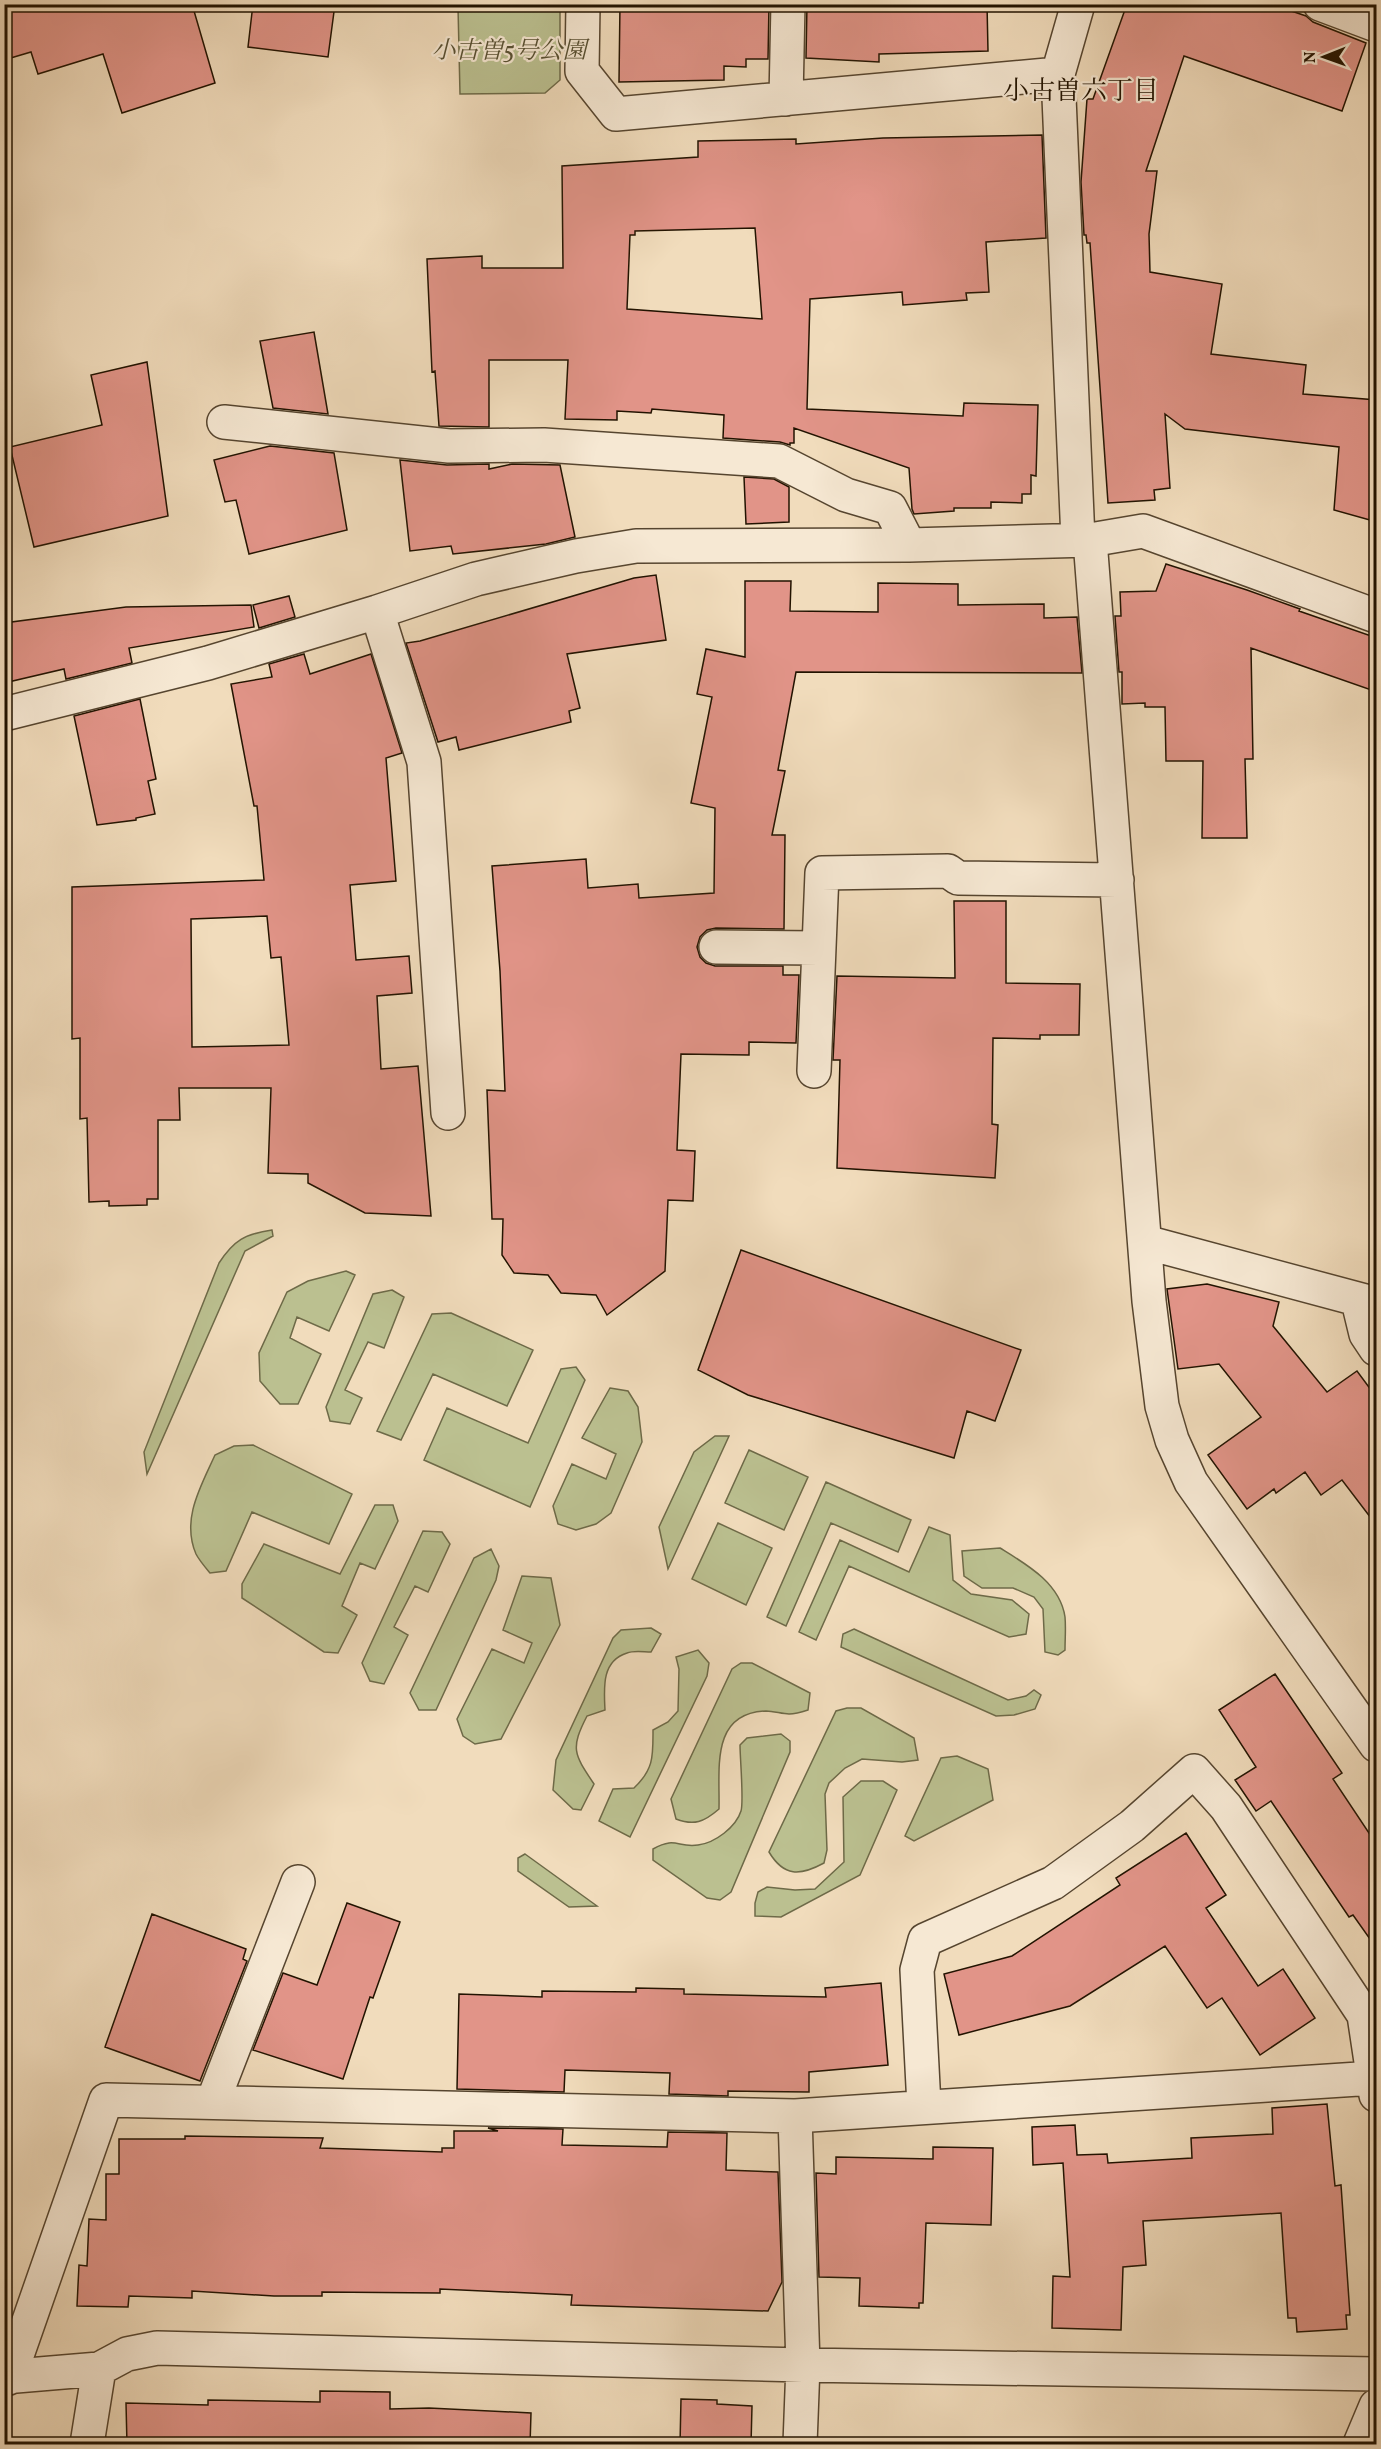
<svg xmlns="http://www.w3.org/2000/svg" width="1381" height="2449" viewBox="0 0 1381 2449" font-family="Vollkorn,'Noto Serif JP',serif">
	<rect width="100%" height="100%" fill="#f1dcbc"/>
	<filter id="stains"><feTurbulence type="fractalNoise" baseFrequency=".00333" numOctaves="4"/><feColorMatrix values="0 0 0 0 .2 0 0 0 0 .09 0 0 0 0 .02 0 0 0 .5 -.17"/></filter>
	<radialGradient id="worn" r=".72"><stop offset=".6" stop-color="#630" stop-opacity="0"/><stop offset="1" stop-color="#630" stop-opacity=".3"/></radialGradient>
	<path fill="#bbc090" stroke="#6e6a48" stroke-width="1.5" d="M 560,6 L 560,80 L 545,93 L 460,94 L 458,7 Z
		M 272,1230 L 273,1236 L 245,1251 L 147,1474 L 144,1452 L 219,1263 C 234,1240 245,1234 272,1230 Z
		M 346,1271 L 355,1275 L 329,1331 L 297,1317 L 290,1338 L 321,1354 L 298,1404 L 280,1404 L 260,1381 L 259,1353 L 287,1292 L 308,1281 Z
		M 392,1290 L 404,1297 L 384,1348 L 368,1342 L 345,1390 L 362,1398 L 350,1424 L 330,1421 L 326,1407 L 373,1294 Z
		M 451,1313 L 533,1350 L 507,1406 L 433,1374 L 401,1440 L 377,1431 L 432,1314 Z
		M 576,1367 L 585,1380 L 530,1507 L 424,1460 L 447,1408 L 528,1443 L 561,1369 Z
		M 610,1388 L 628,1391 L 638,1407 L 642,1442 L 611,1513 L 596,1524 L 576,1530 L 558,1524 L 553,1506 L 572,1464 L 606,1479 L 616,1454 L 582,1438 Z
		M 715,1436 L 729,1436 L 668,1569 L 659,1527 L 694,1452 Z
		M 253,1445 L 352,1494 L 329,1544 L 252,1512 L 226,1571 L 210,1573 C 205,1567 199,1560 196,1554 C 181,1519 201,1486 215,1455 L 234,1446 Z
		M 749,1450 L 808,1477 L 784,1530 L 725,1503 Z
		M 826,1482 L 911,1520 L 898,1552 L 831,1523 L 786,1626 L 767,1617 Z
		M 375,1505 L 393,1505 L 398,1521 L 375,1569 L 360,1563 L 342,1606 L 357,1615 L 338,1653 L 324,1652 L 242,1598 L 242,1584 L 264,1544 L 340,1574 Z
		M 718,1523 L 772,1548 L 746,1605 L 692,1579 Z
		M 929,1527 L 950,1535 L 953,1580 L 971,1594 L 1012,1600 L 1029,1614 L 1026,1634 L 1009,1637 L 849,1566 L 816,1640 L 799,1632 L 840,1540 L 909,1572 Z
		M 423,1531 L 442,1532 L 450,1544 L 428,1592 L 415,1586 L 394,1627 L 408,1635 L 384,1684 L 370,1681 L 362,1663 Z
		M 1000,1548 C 1026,1564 1060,1583 1065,1617 C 1066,1628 1065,1639 1065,1650 L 1058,1655 L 1045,1652 L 1043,1609 L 1034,1597 L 1013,1588 L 982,1588 L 964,1576 L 962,1551 Z
		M 491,1549 L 499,1566 L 496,1580 L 436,1710 L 419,1710 L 410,1693 L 474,1558 Z
		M 522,1576 L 551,1578 L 560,1625 L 501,1739 L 475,1744 L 463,1736 L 457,1719 L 492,1649 L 524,1663 L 532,1643 L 503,1630 Z
		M 651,1628 L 661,1634 L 651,1652 C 644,1652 634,1650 627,1653 C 601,1661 604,1689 605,1710 L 587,1716 C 570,1749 574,1754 594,1784 L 581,1810 L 573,1809 L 553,1790 L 556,1760 L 613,1638 L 621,1630 Z
		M 854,1629 L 1008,1700 L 1026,1696 L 1034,1690 L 1041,1695 L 1035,1709 L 1014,1715 L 996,1716 L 841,1647 L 843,1634 Z
		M 698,1650 L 709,1663 L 707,1676 L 630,1837 L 599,1821 L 613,1789 L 634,1788 C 654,1769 653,1756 653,1730 L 668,1722 L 678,1711 L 679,1669 L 676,1657 Z
		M 741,1663 L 752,1663 L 810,1693 L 808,1710 C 802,1712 795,1714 789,1714 C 782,1714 774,1711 766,1711 C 710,1713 720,1769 719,1809 C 704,1822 694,1826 676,1819 L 671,1799 L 732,1669 Z
		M 847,1708 L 861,1708 L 914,1738 L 918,1760 L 902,1762 L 862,1759 L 845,1768 L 829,1783 L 825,1794 L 827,1850 L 824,1863 C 800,1876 784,1877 769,1852 L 836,1711 Z
		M 781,1734 L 790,1741 L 790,1752 L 731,1892 L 720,1900 L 707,1898 L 653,1860 L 653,1849 C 676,1836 677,1848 698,1845 C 715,1843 736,1827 741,1811 C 744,1802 740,1758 740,1745 L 747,1738 Z
		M 957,1756 L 988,1769 L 993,1800 L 914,1841 L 905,1836 L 941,1758 Z
		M 861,1781 L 883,1781 L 897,1790 L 860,1875 L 781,1917 L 755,1916 L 755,1903 L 758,1892 L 767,1887 L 795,1890 L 815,1889 L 844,1862 L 843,1797 Z
		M 525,1854 L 597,1906 L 569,1907 L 518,1871 L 518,1858 Z"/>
	<path fill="#e19488" stroke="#221300" stroke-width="1.5" fill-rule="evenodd" d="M 4,4 L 192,4 L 215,83 L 122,113 L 103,54 L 38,74 L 31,52 L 4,60 Z
		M 253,4 L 335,4 L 328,57 L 248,47 Z
		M 620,4 L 769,4 L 768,59 L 746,59 L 746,67 L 724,66 L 724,80 L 619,82 Z
		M 807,4 L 987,4 L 988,51 L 879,54 L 879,62 L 806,58 Z
		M 1127,4 L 1271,4 L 1306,16 L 1313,22 L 1366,43 L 1342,111 L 1184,56 L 1146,171 L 1157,171 L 1149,234 L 1150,272 L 1222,284 L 1211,354 L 1306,365 L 1303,394 L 1377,400 L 1377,522 L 1334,510 L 1339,447 L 1185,429 L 1165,414 L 1170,488 L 1154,490 L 1155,500 L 1108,503 L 1090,243 L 1087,243 L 1086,235 L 1084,235 L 1081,182 L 1087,99 L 1093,99 Z
		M 1042,135 L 1046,238 L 986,242 L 989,292 L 966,293 L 967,300 L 903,305 L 902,292 L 810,299 L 807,409 L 963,416 L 964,403 L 1038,405 L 1036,476 L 1031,475 L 1031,494 L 1022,494 L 1022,503 L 991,502 L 991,508 L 954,508 L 954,511 L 914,514 L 912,509 L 909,468 L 794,428 L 794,443 L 790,443 L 790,445 L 780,442 L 723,438 L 724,415 L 652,409 L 651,413 L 617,411 L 617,420 L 565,419 L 568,360 L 489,360 L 489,427 L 439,426 L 435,371 L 432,372 L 427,259 L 482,256 L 482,268 L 563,268 L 562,166 L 698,157 L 698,141 L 796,139 L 796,144 L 883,138 ZM 755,228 L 762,319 L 627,309 L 630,235 L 635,235 L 635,231 Z
		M 314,332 L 328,414 L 273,408 L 260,341 Z
		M 147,362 L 168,516 L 34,547 L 10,447 L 102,425 L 91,375 Z
		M 270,446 L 334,453 L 347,530 L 249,554 L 236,500 L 225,502 L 214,460 Z
		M 400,460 L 447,465 L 489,464 L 489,469 L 512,464 L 560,465 L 575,537 L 546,544 L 453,554 L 451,546 L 410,551 Z
		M 744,477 L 774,479 L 789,487 L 789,522 L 746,524 Z
		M 1166,564 L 1247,590 L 1300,609 L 1299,611 L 1377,638 L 1377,692 L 1251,648 L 1253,759 L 1245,759 L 1247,838 L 1202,838 L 1203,761 L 1166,761 L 1165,707 L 1145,707 L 1145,703 L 1122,704 L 1122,672 L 1119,672 L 1115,616 L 1121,616 L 1120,592 L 1156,591 Z
		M 656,575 L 666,640 L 567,654 L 580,708 L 569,711 L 571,722 L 459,750 L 456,737 L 438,742 L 406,643 L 420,641 L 634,578 Z
		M 745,581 L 791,581 L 790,611 L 878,612 L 878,583 L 958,584 L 958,605 L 1044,604 L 1044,618 L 1077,617 L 1082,673 L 796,672 L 778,770 L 785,771 L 772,835 L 785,835 L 784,929 L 716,928 L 707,930 L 700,937 L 697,947 L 700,957 L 706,963 L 715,966 L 783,966 L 783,975 L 799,975 L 796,1043 L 749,1042 L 749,1055 L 681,1054 L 677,1150 L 695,1151 L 693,1201 L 668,1200 L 665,1271 L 607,1315 L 596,1295 L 561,1293 L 548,1275 L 514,1273 L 502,1255 L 503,1219 L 492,1219 L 487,1090 L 505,1091 L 500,971 L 492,866 L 586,859 L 588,888 L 638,884 L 639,898 L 714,893 L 715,808 L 691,803 L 712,697 L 697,694 L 706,649 L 745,657 Z
		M 289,596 L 295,617 L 259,628 L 253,605 Z
		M 251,605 L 254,627 L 129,648 L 132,663 L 66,679 L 64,669 L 4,683 L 4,623 L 126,607 Z
		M 304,654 L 310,674 L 371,654 L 402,753 L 386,758 L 396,881 L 350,885 L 356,960 L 409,956 L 412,993 L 377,996 L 381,1069 L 418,1066 L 431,1216 L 365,1213 L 308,1183 L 308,1174 L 268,1173 L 271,1088 L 179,1088 L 180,1120 L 158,1120 L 158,1199 L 147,1199 L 147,1205 L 109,1206 L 109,1201 L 89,1202 L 87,1118 L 80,1119 L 80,1038 L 72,1039 L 72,887 L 264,880 L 257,806 L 254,806 L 231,684 L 272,677 L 269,664 ZM 267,916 L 271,958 L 281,957 L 289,1045 L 192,1047 L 191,919 Z
		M 140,699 L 156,779 L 148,781 L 155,814 L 136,818 L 136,820 L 97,825 L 74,716 Z
		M 954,901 L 1006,901 L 1006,983 L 1080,984 L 1079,1035 L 1040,1035 L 1040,1039 L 993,1038 L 992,1124 L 998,1125 L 995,1178 L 837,1168 L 840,1060 L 833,1060 L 837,976 L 955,978 Z
		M 741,1250 L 1021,1350 L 995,1421 L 967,1411 L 954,1458 L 748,1395 L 698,1370 Z
		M 1207,1284 L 1279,1302 L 1273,1326 L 1327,1392 L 1357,1371 L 1377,1398 L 1377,1526 L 1342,1480 L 1321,1495 L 1305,1472 L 1276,1493 L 1274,1489 L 1247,1509 L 1208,1455 L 1261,1417 L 1219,1364 L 1178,1369 L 1167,1289 Z
		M 1275,1674 L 1342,1773 L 1333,1779 L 1377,1845 L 1377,1949 L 1353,1915 L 1349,1917 L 1271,1801 L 1256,1811 L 1235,1780 L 1256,1767 L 1219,1710 Z
		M 1186,1833 L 1226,1895 L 1206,1908 L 1258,1986 L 1283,1969 L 1315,2018 L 1260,2055 L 1222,1998 L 1207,2008 L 1165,1946 L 1070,2006 L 959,2035 L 944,1974 L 1012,1956 L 1120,1885 L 1116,1878 Z
		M 347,1903 L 400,1922 L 373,1998 L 370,1997 L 343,2079 L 253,2050 L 283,1973 L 317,1985 Z
		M 152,1914 L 246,1949 L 243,1959 L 247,1961 L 200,2081 L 105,2047 Z
		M 881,1983 L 888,2065 L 809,2072 L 809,2092 L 728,2091 L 728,2096 L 669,2094 L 670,2073 L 565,2070 L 564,2092 L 457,2089 L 459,1994 L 542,1997 L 542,1991 L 636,1992 L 636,1988 L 684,1989 L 684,1994 L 826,1997 L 825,1988 Z
		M 1327,2104 L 1335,2186 L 1341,2185 L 1350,2315 L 1346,2315 L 1347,2329 L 1297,2332 L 1296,2318 L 1288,2318 L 1281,2213 L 1143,2221 L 1146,2265 L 1123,2267 L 1121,2330 L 1052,2328 L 1053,2276 L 1070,2277 L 1063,2163 L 1033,2165 L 1032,2127 L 1075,2125 L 1077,2155 L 1107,2154 L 1108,2163 L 1192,2158 L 1191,2138 L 1273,2134 L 1272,2108 Z
		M 488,2128 L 563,2129 L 562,2145 L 667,2147 L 668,2132 L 727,2133 L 726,2170 L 778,2172 L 782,2282 L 768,2311 L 571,2305 L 572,2295 L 440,2289 L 440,2293 L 322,2292 L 322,2296 L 274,2296 L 192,2291 L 192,2298 L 129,2296 L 128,2307 L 77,2306 L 79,2265 L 87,2266 L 89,2219 L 106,2220 L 106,2174 L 119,2174 L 119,2139 L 185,2139 L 185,2136 L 323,2138 L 320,2148 L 442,2152 L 442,2148 L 454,2148 L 454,2131 L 498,2131 Z
		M 933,2147 L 993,2148 L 991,2225 L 926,2223 L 923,2303 L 919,2303 L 919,2308 L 859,2306 L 860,2278 L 819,2277 L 816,2173 L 836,2174 L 836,2157 L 933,2159 Z
		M 320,2391 L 390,2392 L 390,2409 L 429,2408 L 531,2413 L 530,2445 L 127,2445 L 126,2403 L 208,2405 L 208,2400 L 320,2402 Z
		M 681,2399 L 717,2400 L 717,2404 L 752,2406 L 751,2445 L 680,2445 Z"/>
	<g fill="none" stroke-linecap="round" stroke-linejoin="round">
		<defs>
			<path id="minor" d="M 583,4 L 582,71 L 616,114 L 1058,74
				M 1078,4 L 1058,74 L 1078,540
				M 1320,4 L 1376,25
				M 786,99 L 788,4
				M 224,422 L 449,446 L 544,445 L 779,461 L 846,495 L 890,508 L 909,545
				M 1090,540 L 1149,1301 L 1162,1406 L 1172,1440 L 1191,1482 L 1376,1745
				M 377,612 L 424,762 L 448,1113
				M 4,714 L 208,663 L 377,612 L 476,579 L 576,556 L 636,546 L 909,545 L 1090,540 L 1143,531 L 1376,616
				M 716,947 L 819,948
				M 814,1071 L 822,873 L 948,871 L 958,878 L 1117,880
				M 1145,1242 L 1376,1304
				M 1358,1301 L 1366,1334 L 1376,1349
				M 213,2101 L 298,1882
				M 924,2106 L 917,1970 L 925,1940 L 1053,1883 L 1132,1826 L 1194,1771 L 1226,1807 L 1364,2015 L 1376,2095
				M 795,2116 L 803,2365 L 800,2444
				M 4,2377 L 99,2369 L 127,2354 L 157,2348 L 803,2365 L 1376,2374
				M 9,2378 L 106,2100 L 795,2116 L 1374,2078
				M 87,2444 L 99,2369
				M 1360,2444 L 1376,2406"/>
		</defs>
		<use href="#minor" stroke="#56452f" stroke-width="36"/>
		<use href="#minor" stroke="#f6e8d3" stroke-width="33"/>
	</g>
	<g text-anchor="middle" stroke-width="4.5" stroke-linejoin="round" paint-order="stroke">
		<g font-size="24" font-style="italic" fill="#585032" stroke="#f6e8d3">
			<text x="509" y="58">小古曽5号公園</text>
		</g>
		<g font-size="26" fill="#221300" stroke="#f6e8d3">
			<text x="1081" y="99">小古曽六丁目</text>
		</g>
	</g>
	<rect width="1381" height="2449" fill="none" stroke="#f1dcbc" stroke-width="24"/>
	<rect x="6" y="6" width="1369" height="2437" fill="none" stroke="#221300" stroke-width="3"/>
	<rect x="12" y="12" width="1357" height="2425" fill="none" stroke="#221300" stroke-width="1.5"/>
	<g transform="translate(1324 57) rotate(269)" stroke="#f6e8d3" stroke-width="4.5" paint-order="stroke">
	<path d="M0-4.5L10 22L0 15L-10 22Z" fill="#221300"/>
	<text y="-9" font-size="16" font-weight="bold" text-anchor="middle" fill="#221300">N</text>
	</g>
	<rect width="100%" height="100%" filter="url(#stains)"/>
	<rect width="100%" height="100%" fill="url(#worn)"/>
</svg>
